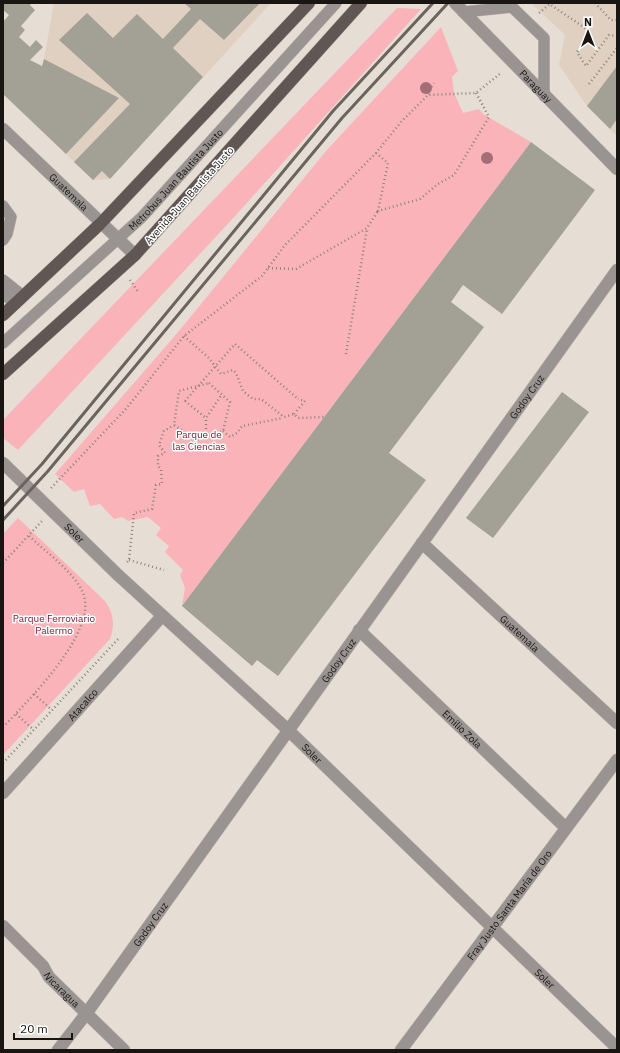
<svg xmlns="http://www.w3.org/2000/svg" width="620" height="1053" viewBox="0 0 620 1053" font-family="'IBM Plex Sans',sans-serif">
	<rect width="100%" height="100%" fill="#e6ddd4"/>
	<path fill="#dfd0c2" d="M 54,3 L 271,3 L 110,179 L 93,180 L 66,154 L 119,98 L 44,59 Z
		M 531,3 L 617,3 L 617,136 L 587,106 L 559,65 L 565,35 Z"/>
	<path fill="#fbb3ba" d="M 397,8 L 421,9 L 236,215 L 18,450 L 3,438 L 3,420 Z
		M 441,27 L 458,71 L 452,77 L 454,93 L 463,113 L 479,109 L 483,114 L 531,142 L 182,606 L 185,588 L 180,575 L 183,570 L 165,552 L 169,546 L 156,535 L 161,528 L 148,517 L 128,521 L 122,517 L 114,519 L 100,504 L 90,506 L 84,489 L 74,492 L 55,474 L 179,331 L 326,151 Z
		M 18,518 L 105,601 C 114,614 115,625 110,639 L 3,755 L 3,534 Z"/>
	<path fill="#a3a096" d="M 3,3 L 32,3 L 30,5 L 35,10 L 21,26 L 25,30 L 19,37 L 30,47 L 36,40 L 43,47 L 30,60 L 42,66 L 44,59 L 119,98 L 66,154 L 3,94 L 3,22 L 9,15 L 3,10 Z
		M 184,3 L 260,3 L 224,40 L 200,19 L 173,48 L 203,77 L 110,179 L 102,171 L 93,180 L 74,162 L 130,104 L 59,40 L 87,13 L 113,38 L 137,14 L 163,39 L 191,9 Z
		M 617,66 L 617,119 L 610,129 L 587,106 Z
		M 531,142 L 595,190 L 502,314 L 463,285 L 451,302 L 484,327 L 389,453 L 426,480 L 278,676 L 257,660 L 252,666 L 182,606 Z
		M 562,392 L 589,412 L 493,538 L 466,518 Z"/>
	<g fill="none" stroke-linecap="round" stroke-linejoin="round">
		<defs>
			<g id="lane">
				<path d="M 463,12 L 512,7 L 544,38 L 544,96"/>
				<path d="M 3,206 L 11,217 L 7,234 L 3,240"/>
				<path d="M 3,280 L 23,296"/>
				<path d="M 3,293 L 15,304"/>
				<path id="s1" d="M 3,343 L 142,217 L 336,3"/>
			</g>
			<g id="street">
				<path id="s2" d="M 455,3 L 617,169"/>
				<path id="s3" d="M 3,129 L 135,255"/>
				<path id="s4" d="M 3,463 L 118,575 L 287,729 L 617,1048"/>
				<path id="s5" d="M 422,543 L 617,723"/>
				<path id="s6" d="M 359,630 L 566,828"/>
				<path id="s7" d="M 3,793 L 162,616"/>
				<path id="s8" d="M 3,926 L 43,966 L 49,977 L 124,1050"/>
				<path id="s9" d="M 58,1050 L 86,1014 L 617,270"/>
				<path id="s10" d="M 401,1050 L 617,760"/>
			</g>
			<path id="primary" d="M 3,315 L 100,224 L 309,3
				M 3,374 L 135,255 L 361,3"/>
		</defs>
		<use href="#lane" stroke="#c1b9b1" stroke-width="12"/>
		<use href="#street" stroke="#c1b9b1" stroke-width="13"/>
		<use href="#primary" stroke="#c1b9b1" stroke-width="13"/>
		<path stroke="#8a847d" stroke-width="2.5" stroke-dasharray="1 3" stroke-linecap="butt" d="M 548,3 L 588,30 L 586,40 L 577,52 L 586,66 L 609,35 L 617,36
			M 595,3 L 611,20 L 617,20
			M 539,13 L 551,3
			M 589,84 L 617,48
			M 428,94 L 434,83
			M 376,153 L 388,163 L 378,211 L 420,199 L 438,184 L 454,175 L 489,117 L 476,93
			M 268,268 L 296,269 L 367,228 L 378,211
			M 130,280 L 139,293
			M 184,336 L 209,358 L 221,374 L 233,370 L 236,373 L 243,391 L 253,399 L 261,399 L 284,417 L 294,414 L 298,418 L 324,417
			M 346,354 L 367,229
			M 209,383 L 230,402 L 223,431 L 196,440 L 174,425 L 179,391 Z
			M 185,401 L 206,418
			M 294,414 L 305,401 L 298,399
			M 223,431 L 230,437 L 237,433 L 242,426 L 283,418
			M 206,437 L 206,418 L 222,394
			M 51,488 L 125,410 L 184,336 L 262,276 L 285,245 L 376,153 L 401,122 L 428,95 L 476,93 L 501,73
			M 129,560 L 164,570
			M 127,562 L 129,560 L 134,513 L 152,509 L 156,485 L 162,484 L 161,469 L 158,466 L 158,456 L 165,453 L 159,445 L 164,431 L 174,425
			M 3,563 L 42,521
			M 34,694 L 52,710
			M 16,714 L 34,730
			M 3,727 C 27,702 99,631 83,593 C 75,573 45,551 29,536
			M 3,763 L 120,637"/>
		<use href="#lane" stroke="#999492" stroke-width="11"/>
		<use href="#street" stroke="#999492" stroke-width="12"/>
		<use href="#primary" stroke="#605754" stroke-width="12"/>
		<path stroke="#69645e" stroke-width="3" d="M 3,506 L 42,464 L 333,111 L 433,3
			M 3,520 L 48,471 L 342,118 L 448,3"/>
		<path stroke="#8a847d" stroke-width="2.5" stroke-dasharray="1 3" stroke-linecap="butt" d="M 185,401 L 235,344 L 298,399"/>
	</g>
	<g fill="#a56e77">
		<circle cx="426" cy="88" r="6"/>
		<circle cx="487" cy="158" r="6"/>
	</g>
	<g text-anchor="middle" stroke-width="3" stroke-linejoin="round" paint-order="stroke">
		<g font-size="10" fill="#181512" stroke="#fff">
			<text dy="4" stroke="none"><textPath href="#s2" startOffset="116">Paraguay</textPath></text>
			<text dy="4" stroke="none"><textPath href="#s1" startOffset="238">Metrobus Juan Bautista Justo</textPath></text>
			<text dy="4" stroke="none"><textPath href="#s3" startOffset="91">Guatemala</textPath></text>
			<text transform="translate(189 195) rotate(-48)" y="4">Avenida Juan Bautista Justo</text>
			<text dy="4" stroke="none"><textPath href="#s9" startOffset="804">Godoy Cruz</textPath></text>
			<text dy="4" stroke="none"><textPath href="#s4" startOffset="100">Soler</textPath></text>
			<text dy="4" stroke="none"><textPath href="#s5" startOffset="133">Guatemala</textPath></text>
			<text dy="4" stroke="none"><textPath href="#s9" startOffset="480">Godoy Cruz</textPath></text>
			<text dy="4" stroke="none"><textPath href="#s7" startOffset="119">Atacalco</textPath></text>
			<text dy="4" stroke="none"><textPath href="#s6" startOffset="143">Emilio Zola</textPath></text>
			<text dy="4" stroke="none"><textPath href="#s4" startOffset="424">Soler</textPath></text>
			<text dy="4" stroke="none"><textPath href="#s10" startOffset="181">Fray Justo Santa María de Oro</textPath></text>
			<text dy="4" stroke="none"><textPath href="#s9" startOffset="156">Godoy Cruz</textPath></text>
			<text dy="4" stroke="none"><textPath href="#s4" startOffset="748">Soler</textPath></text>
			<text dy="4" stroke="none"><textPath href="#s8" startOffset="87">Nicaragua</textPath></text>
		</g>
		<g font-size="10" fill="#70132b" stroke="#fff">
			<text x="199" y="438">Parque de<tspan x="199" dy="12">las Ciencias</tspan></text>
			<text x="54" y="622">Parque Ferroviario<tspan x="54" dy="12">Palermo</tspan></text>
		</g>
	</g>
	<rect width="620" height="1053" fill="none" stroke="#181512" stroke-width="8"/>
	<g transform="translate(588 32)" stroke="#ffffff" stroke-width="3" paint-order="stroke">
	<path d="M0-3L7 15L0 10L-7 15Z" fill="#181512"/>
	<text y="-6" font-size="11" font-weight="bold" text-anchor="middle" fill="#181512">N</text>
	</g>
	<path d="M14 1033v6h58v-6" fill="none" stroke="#181512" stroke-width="2"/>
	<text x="20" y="1033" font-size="12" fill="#181512" stroke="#ffffff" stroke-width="3" paint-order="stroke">20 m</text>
</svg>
